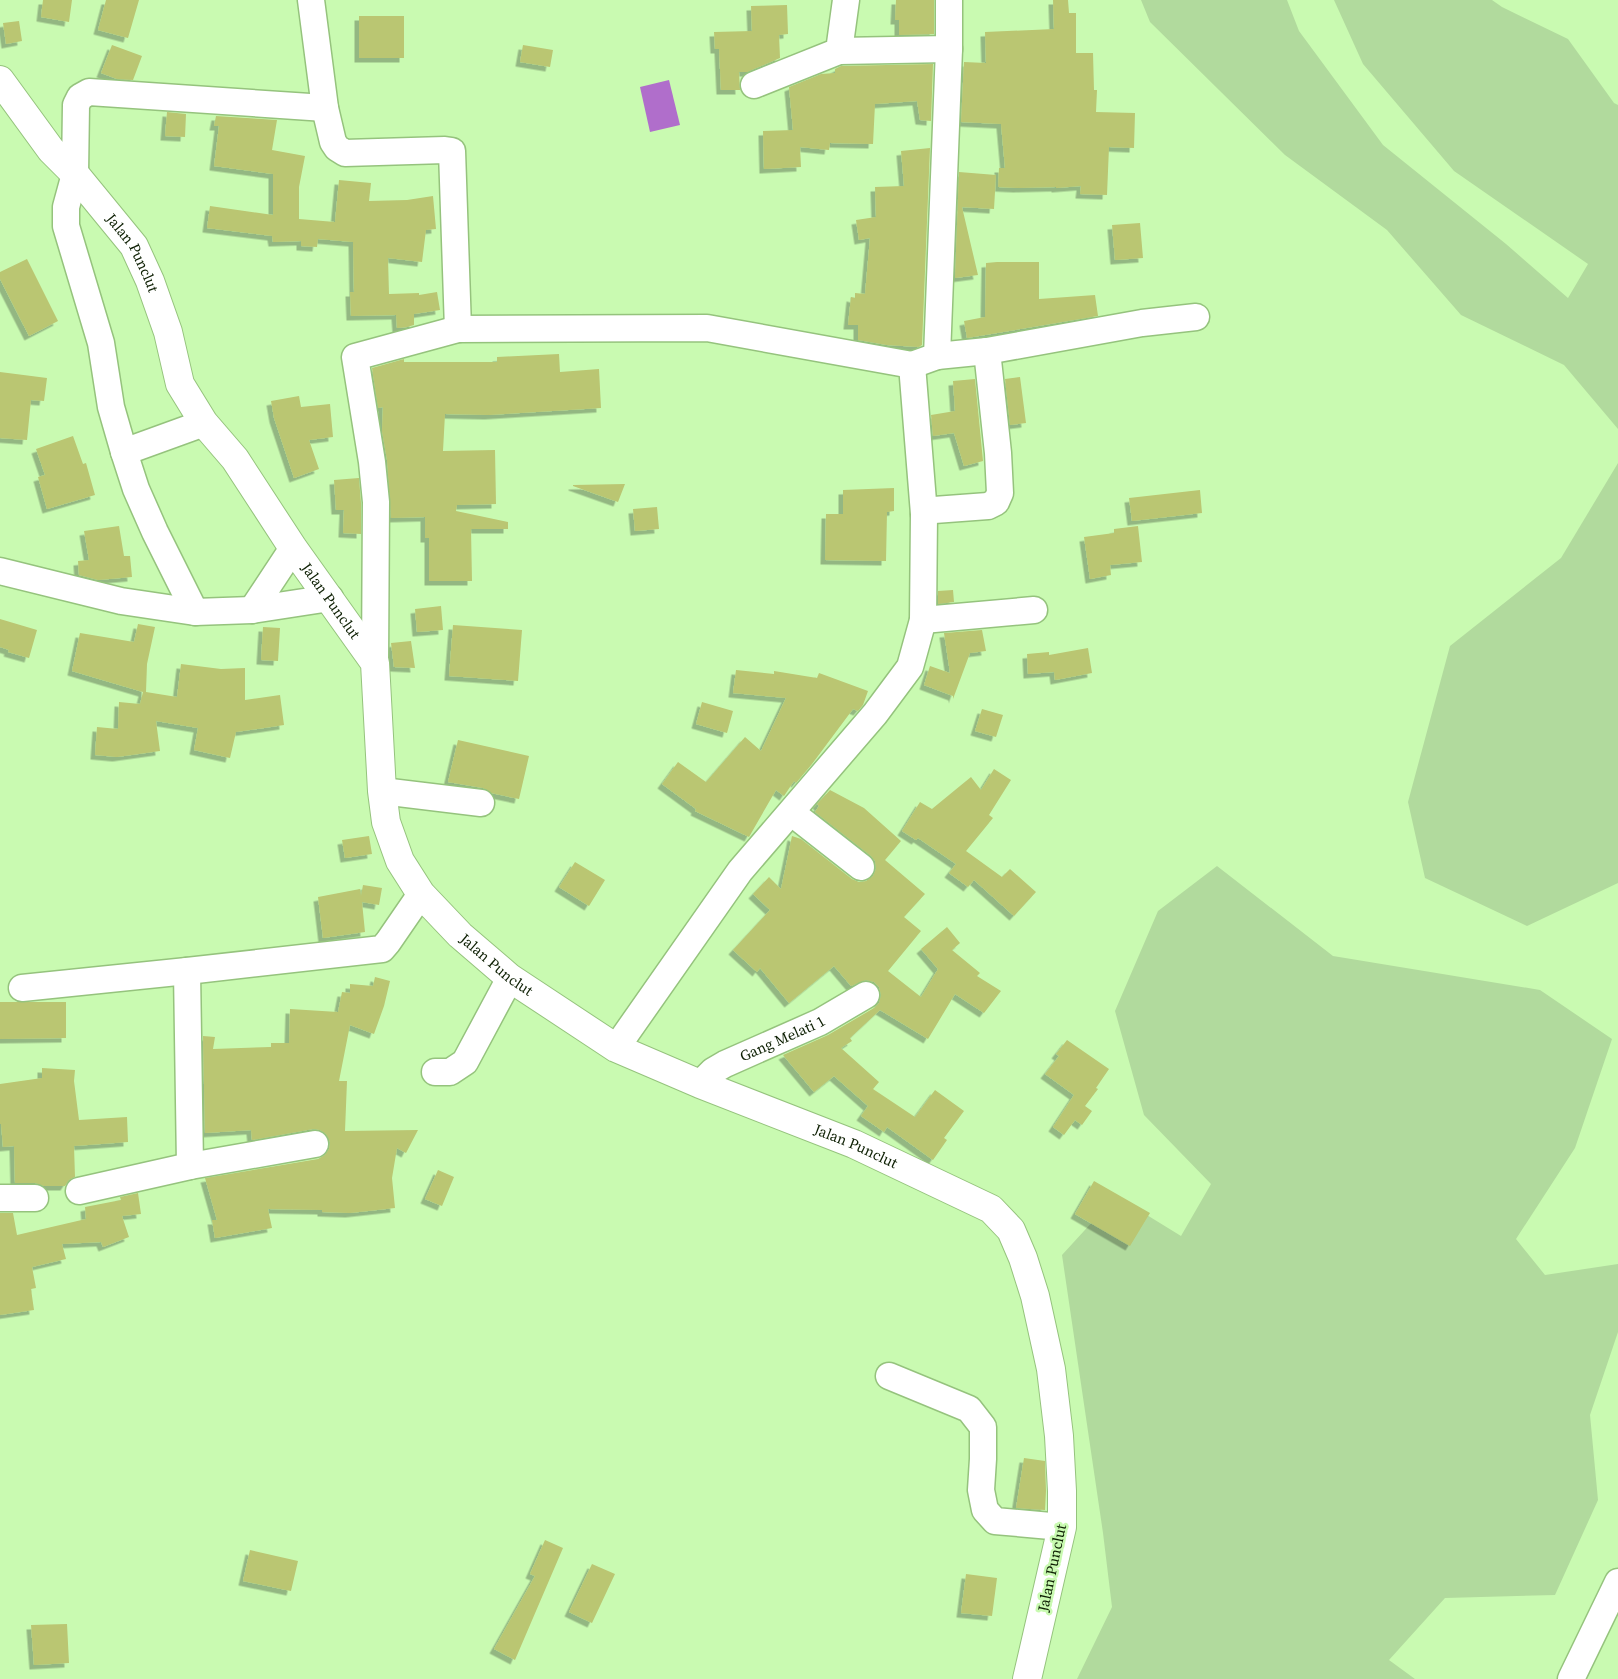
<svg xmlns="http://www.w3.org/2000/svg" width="1618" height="1679" viewBox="0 0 1618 1679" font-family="'Source Serif 4',serif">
	<defs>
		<filter id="shadow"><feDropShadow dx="-4.5" dy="4.5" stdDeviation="0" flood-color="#0004"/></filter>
	</defs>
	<rect width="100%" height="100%" fill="#c9fab1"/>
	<path fill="#b1da9d" d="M 1141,0 L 1287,0 L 1299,31 L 1383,145 L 1506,244 L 1568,298 L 1588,264 L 1454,171 L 1363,64 L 1334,0 L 1492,0 L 1502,7 L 1568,39 L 1614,103 L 1618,105 L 1618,429 L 1564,365 L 1461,315 L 1387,230 L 1285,155 L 1150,22 Z
		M 1618,463 L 1618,883 L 1527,926 L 1425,878 L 1408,802 L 1450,646 L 1561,558 Z
		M 1217,866 L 1333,956 L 1540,990 L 1612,1039 L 1575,1148 L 1516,1239 L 1545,1275 L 1618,1264 L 1618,1332 L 1590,1415 L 1598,1500 L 1555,1595 L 1445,1598 L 1389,1660 L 1415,1679 L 1077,1679 L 1112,1607 L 1103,1533 L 1062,1255 L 1116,1196 L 1181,1236 L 1211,1184 L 1144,1115 L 1115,1011 L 1158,911 Z"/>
	<path fill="#b06ecb" d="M 669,80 L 680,125 L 650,132 L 640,87 Z"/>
	<path fill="#bac672" filter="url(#shadow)" d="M 43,0 L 72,0 L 69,22 L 41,17 Z
		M 106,0 L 139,0 L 128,38 L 98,30 Z
		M 896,0 L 934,0 L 934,34 L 899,35 L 899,20 L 895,20 Z
		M 1053,0 L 1068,0 L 1069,13 L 1076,13 L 1076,53 L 1093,53 L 1094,90 L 1097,90 L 1096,112 L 1135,113 L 1134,148 L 1109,147 L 1107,195 L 1080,194 L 1081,186 L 1056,188 L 1056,187 L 1018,188 L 998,187 L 999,168 L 1005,168 L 1001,124 L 961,122 L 964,62 L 986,63 L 985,32 L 1054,29 Z
		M 787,5 L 788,34 L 779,35 L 780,58 L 747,72 L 739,72 L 740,90 L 721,90 L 719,49 L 715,49 L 714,32 L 752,31 L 751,6 Z
		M 359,16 L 404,16 L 404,58 L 359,58 Z
		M 19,21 L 22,41 L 6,44 L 3,23 Z
		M 112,45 L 142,56 L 133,80 L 117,79 L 101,73 Z
		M 523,45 L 553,50 L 550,67 L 520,62 Z
		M 933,64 L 931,121 L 920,120 L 917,101 L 875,104 L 873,144 L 830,143 L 829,150 L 800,147 L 801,167 L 764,169 L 763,131 L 793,130 L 789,87 L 821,74 L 835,73 L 835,69 L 841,66 Z
		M 167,112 L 186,114 L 185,137 L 165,136 Z
		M 216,116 L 277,120 L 272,150 L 305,156 L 299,187 L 299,219 L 335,222 L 339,180 L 371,183 L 369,201 L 407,200 L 433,196 L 436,229 L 426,230 L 422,262 L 388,258 L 389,294 L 419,293 L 419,295 L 437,292 L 440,310 L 414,314 L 414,325 L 407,327 L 397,328 L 396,315 L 351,316 L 350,292 L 354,292 L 353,242 L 318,239 L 317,247 L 301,246 L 301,241 L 273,242 L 272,236 L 207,228 L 210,206 L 273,215 L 273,174 L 214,166 L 219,126 L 214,126 Z
		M 930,148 L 922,345 L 919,347 L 887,345 L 858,340 L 858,325 L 848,325 L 851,297 L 855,298 L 855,293 L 865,294 L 870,238 L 859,240 L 856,220 L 876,217 L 875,187 L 904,186 L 901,151 Z
		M 959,172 L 996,175 L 994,209 L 962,207 L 978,275 L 955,278 Z
		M 1140,223 L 1143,258 L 1115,260 L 1112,225 Z
		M 27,259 L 58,321 L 29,336 L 0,279 L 0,272 Z
		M 997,262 L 1039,262 L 1039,299 L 1095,295 L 1098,316 L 967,338 L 964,321 L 985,317 L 986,263 Z
		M 559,354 L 560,372 L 599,369 L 601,408 L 489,415 L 445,414 L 443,451 L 495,450 L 496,504 L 457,505 L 456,511 L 508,522 L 508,529 L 471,529 L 472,581 L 429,581 L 429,538 L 425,538 L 425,517 L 391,518 L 387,460 L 382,431 L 383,407 L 378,408 L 372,368 L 404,359 L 404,362 L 497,362 L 497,357 Z
		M 0,372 L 47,378 L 44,401 L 31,400 L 27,440 L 0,438 Z
		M 1020,377 L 1026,423 L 1010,425 L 1005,379 Z
		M 975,379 L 983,461 L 964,466 L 954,433 L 933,436 L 931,415 L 955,411 L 953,381 Z
		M 299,396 L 301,407 L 330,404 L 333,437 L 309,440 L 319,469 L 294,478 L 274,418 L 271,401 Z
		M 73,436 L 83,464 L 86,463 L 95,495 L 47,509 L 38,477 L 45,475 L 36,449 Z
		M 359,478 L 361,503 L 361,534 L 343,533 L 344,510 L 336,510 L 334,480 Z
		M 625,484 L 618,502 L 573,486 L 573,485 Z
		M 894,488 L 894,511 L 887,512 L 886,561 L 825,560 L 826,514 L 843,514 L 843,490 Z
		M 1200,490 L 1202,513 L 1132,521 L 1129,498 Z
		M 657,507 L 659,529 L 635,531 L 633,509 Z
		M 119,526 L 124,556 L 130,556 L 132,577 L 98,580 L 79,575 L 78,561 L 89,560 L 84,531 Z
		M 1138,526 L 1142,562 L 1110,565 L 1111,575 L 1090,579 L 1084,537 L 1114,533 L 1114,529 Z
		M 953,590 L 954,602 L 938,604 L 938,591 Z
		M 441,606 L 443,630 L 417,632 L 415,609 Z
		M 0,619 L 37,630 L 29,658 L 8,652 L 9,650 L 0,647 Z
		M 138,624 L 155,627 L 147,664 L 146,692 L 177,697 L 181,664 L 221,669 L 245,668 L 245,700 L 280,695 L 284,725 L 236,732 L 230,758 L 194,750 L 198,728 L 156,721 L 160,751 L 117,757 L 95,755 L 97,727 L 118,729 L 119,702 L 140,704 L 143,692 L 72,671 L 80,633 L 134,642 Z
		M 453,625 L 522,630 L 518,681 L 449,676 Z
		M 263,627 L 280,628 L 278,661 L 261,660 Z
		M 982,630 L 986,651 L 970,653 L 953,699 L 953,696 L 924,685 L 930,666 L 950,673 L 944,633 Z
		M 411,641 L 415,668 L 394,667 L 391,643 Z
		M 1088,648 L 1092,673 L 1055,680 L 1054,672 L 1028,674 L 1027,654 L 1049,652 L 1049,655 Z
		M 736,670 L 774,674 L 774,671 L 817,678 L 819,673 L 868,691 L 863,705 L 858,711 L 853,709 L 812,764 L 796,783 L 794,781 L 784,796 L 776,790 L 749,837 L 695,811 L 696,809 L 662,784 L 678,762 L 706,782 L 745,737 L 761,751 L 786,698 L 733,693 Z
		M 702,702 L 733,711 L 727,733 L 696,724 Z
		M 982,709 L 1003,715 L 996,737 L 975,731 Z
		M 458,740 L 529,756 L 519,799 L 491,793 L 483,788 L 448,782 Z
		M 994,769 L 1011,780 L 989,815 L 993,818 L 966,851 L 1002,877 L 1010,869 L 1036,892 L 1014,916 L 974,880 L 968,887 L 949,873 L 956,864 L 918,838 L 916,840 L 902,831 L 920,802 L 932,809 L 971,777 L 981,790 Z
		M 830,790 L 864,808 L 901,841 L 885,860 L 925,894 L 904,917 L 921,931 L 888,971 L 921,997 L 938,969 L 921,949 L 947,927 L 960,943 L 952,950 L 980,973 L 977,976 L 1001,991 L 984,1013 L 955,994 L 928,1039 L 880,1010 L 850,1038 L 852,1041 L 841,1048 L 879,1082 L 873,1089 L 915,1117 L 935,1090 L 964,1111 L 944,1138 L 947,1140 L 933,1160 L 887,1127 L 884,1132 L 861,1116 L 868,1106 L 834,1076 L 814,1092 L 783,1055 L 828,1035 L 874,1008 L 879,1003 L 881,995 L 879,987 L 874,982 L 866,980 L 851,986 L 834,966 L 789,1003 L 760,968 L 757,972 L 733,950 L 770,910 L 753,894 L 769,877 L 781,889 L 792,836 L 801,839 L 852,879 L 859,882 L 866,881 L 873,876 L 876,869 L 875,861 L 871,856 L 815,812 L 819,806 L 817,804 Z
		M 369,836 L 372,854 L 345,858 L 342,840 Z
		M 575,862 L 605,880 L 589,906 L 559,887 Z
		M 363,885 L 382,888 L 379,905 L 362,902 L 365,932 L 323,938 L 318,897 L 360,889 L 361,896 Z
		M 375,977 L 390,981 L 384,1006 L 374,1034 L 350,1025 L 339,1081 L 347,1081 L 345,1131 L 418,1130 L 406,1153 L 397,1148 L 392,1178 L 395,1208 L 350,1213 L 322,1212 L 322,1210 L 268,1209 L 272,1228 L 215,1238 L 212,1220 L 217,1220 L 205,1178 L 318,1159 L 325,1155 L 329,1149 L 330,1142 L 326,1134 L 320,1130 L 313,1129 L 252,1140 L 251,1130 L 205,1133 L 203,1036 L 215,1037 L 213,1049 L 271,1047 L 271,1043 L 289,1043 L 290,1009 L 338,1012 L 342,992 L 350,993 L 350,984 L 373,986 Z
		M 0,1002 L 66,1002 L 66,1038 L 0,1039 Z
		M 1067,1040 L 1109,1069 L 1096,1088 L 1098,1089 L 1085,1106 L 1092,1111 L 1082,1125 L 1075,1120 L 1064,1135 L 1053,1127 L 1074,1095 L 1045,1074 L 1059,1056 L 1056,1054 Z
		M 42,1068 L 75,1070 L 74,1081 L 79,1120 L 127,1117 L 128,1142 L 74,1146 L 75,1177 L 69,1180 L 65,1186 L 44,1186 L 35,1183 L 15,1183 L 14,1146 L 3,1147 L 1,1124 L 0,1124 L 0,1084 L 42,1078 Z
		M 438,1170 L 454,1177 L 442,1206 L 425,1199 Z
		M 1094,1181 L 1150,1213 L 1130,1246 L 1075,1214 Z
		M 138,1193 L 141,1214 L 122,1216 L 129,1237 L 103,1247 L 101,1242 L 62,1244 L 66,1259 L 32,1267 L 36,1288 L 31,1289 L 34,1310 L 0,1315 L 0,1213 L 13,1213 L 17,1235 L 86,1219 L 85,1207 L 121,1200 L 120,1197 Z
		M 1024,1458 L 1045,1461 L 1046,1491 L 1045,1510 L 1016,1508 Z
		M 545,1540 L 563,1548 L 515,1660 L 494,1649 L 535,1576 L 530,1574 Z
		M 250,1550 L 298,1561 L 291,1591 L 243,1581 Z
		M 592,1564 L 615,1574 L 592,1623 L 569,1612 Z
		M 966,1574 L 997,1578 L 992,1616 L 961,1613 Z
		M 67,1624 L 69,1663 L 34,1665 L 31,1625 Z"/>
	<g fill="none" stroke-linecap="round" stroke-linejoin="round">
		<defs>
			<g id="minor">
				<path d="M 311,0 L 325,108 L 333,142 L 337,148 L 345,153 L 445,150 L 452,151 L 458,329"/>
				<path d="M 839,51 L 949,49"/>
				<path d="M 754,85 L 839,51 L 846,0"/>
				<path d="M 937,356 L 987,351 L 1142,323 L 1196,317"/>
				<path d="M 912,365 L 937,356 L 949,49 L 949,0"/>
				<path d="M 124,452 L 204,423"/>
				<path d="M 924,514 L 934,510 L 988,506 L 996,502 L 1000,493 L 998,453 L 987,351"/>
				<path d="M 0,571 L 121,601 L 195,612 L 252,610 L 330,598"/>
				<path d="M 252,610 L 293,548"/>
				<path d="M 195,612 L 155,532 L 136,489 L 124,452 L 111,407 L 101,343 L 66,226 L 66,207 L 75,174 L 76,105 L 80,97 L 89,92 L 325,108"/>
				<path d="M 923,620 L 1034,610"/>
				<path d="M 375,663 L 376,502 L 372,462 L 355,357 L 458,329 L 707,328 L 912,365 L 924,514 L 923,620 L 910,667 L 875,714 L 740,871 L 616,1048"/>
				<path d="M 382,791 L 481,803"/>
				<path d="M 792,813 L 861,867"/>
				<path d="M 22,988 L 187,971"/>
				<path d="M 435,1072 L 450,1072 L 465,1062 L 510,978"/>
				<path id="s1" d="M 700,1084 L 713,1071 L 725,1064 L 820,1022 L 866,995"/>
				<path d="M 190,1166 L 187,971 L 382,949 L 388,942 L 421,894"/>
				<path d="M 79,1191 L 190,1166 L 315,1144"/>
				<path d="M 0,1198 L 35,1198"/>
				<path d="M 889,1376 L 969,1409 L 983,1427 L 983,1459 L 981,1490 L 985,1510 L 995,1521 L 1062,1527"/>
				<path d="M 1571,1679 L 1618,1582"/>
			</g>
			<g id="major">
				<path id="s2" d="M 0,80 L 51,150 L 75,174 L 134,246 L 150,281 L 168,332 L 180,384 L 204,423 L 235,459 L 293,548 L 375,663 L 382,791 L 386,822 L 400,861 L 421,894 L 460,935 L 510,978 L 616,1048 L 700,1084 L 854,1144 L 991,1209 L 1011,1230 L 1023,1258 L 1035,1296 L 1051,1369 L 1059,1436 L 1062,1491 L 1062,1527 L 1027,1679"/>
			</g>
		</defs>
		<use href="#minor" stroke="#95c37d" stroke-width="29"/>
		<use href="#major" stroke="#95c37d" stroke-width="30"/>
		<use href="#minor" stroke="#fff" stroke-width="26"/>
		<use href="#major" stroke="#fff" stroke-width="28"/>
	</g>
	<g text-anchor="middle" stroke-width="5" stroke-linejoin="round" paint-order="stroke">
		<g font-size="15" fill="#0e2004" stroke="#c9fab1">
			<text dy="5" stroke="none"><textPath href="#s2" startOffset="219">Jalan Punclut</textPath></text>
			<text dy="5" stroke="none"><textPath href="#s2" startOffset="624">Jalan Punclut</textPath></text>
			<text dy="5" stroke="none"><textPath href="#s2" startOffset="1044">Jalan Punclut</textPath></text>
			<text dy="5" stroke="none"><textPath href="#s1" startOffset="95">Gang Melati 1</textPath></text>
			<text dy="5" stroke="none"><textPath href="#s2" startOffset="1449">Jalan Punclut</textPath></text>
			<text transform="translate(1052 1568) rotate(-78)" y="5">Jalan Punclut</text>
		</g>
	</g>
</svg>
